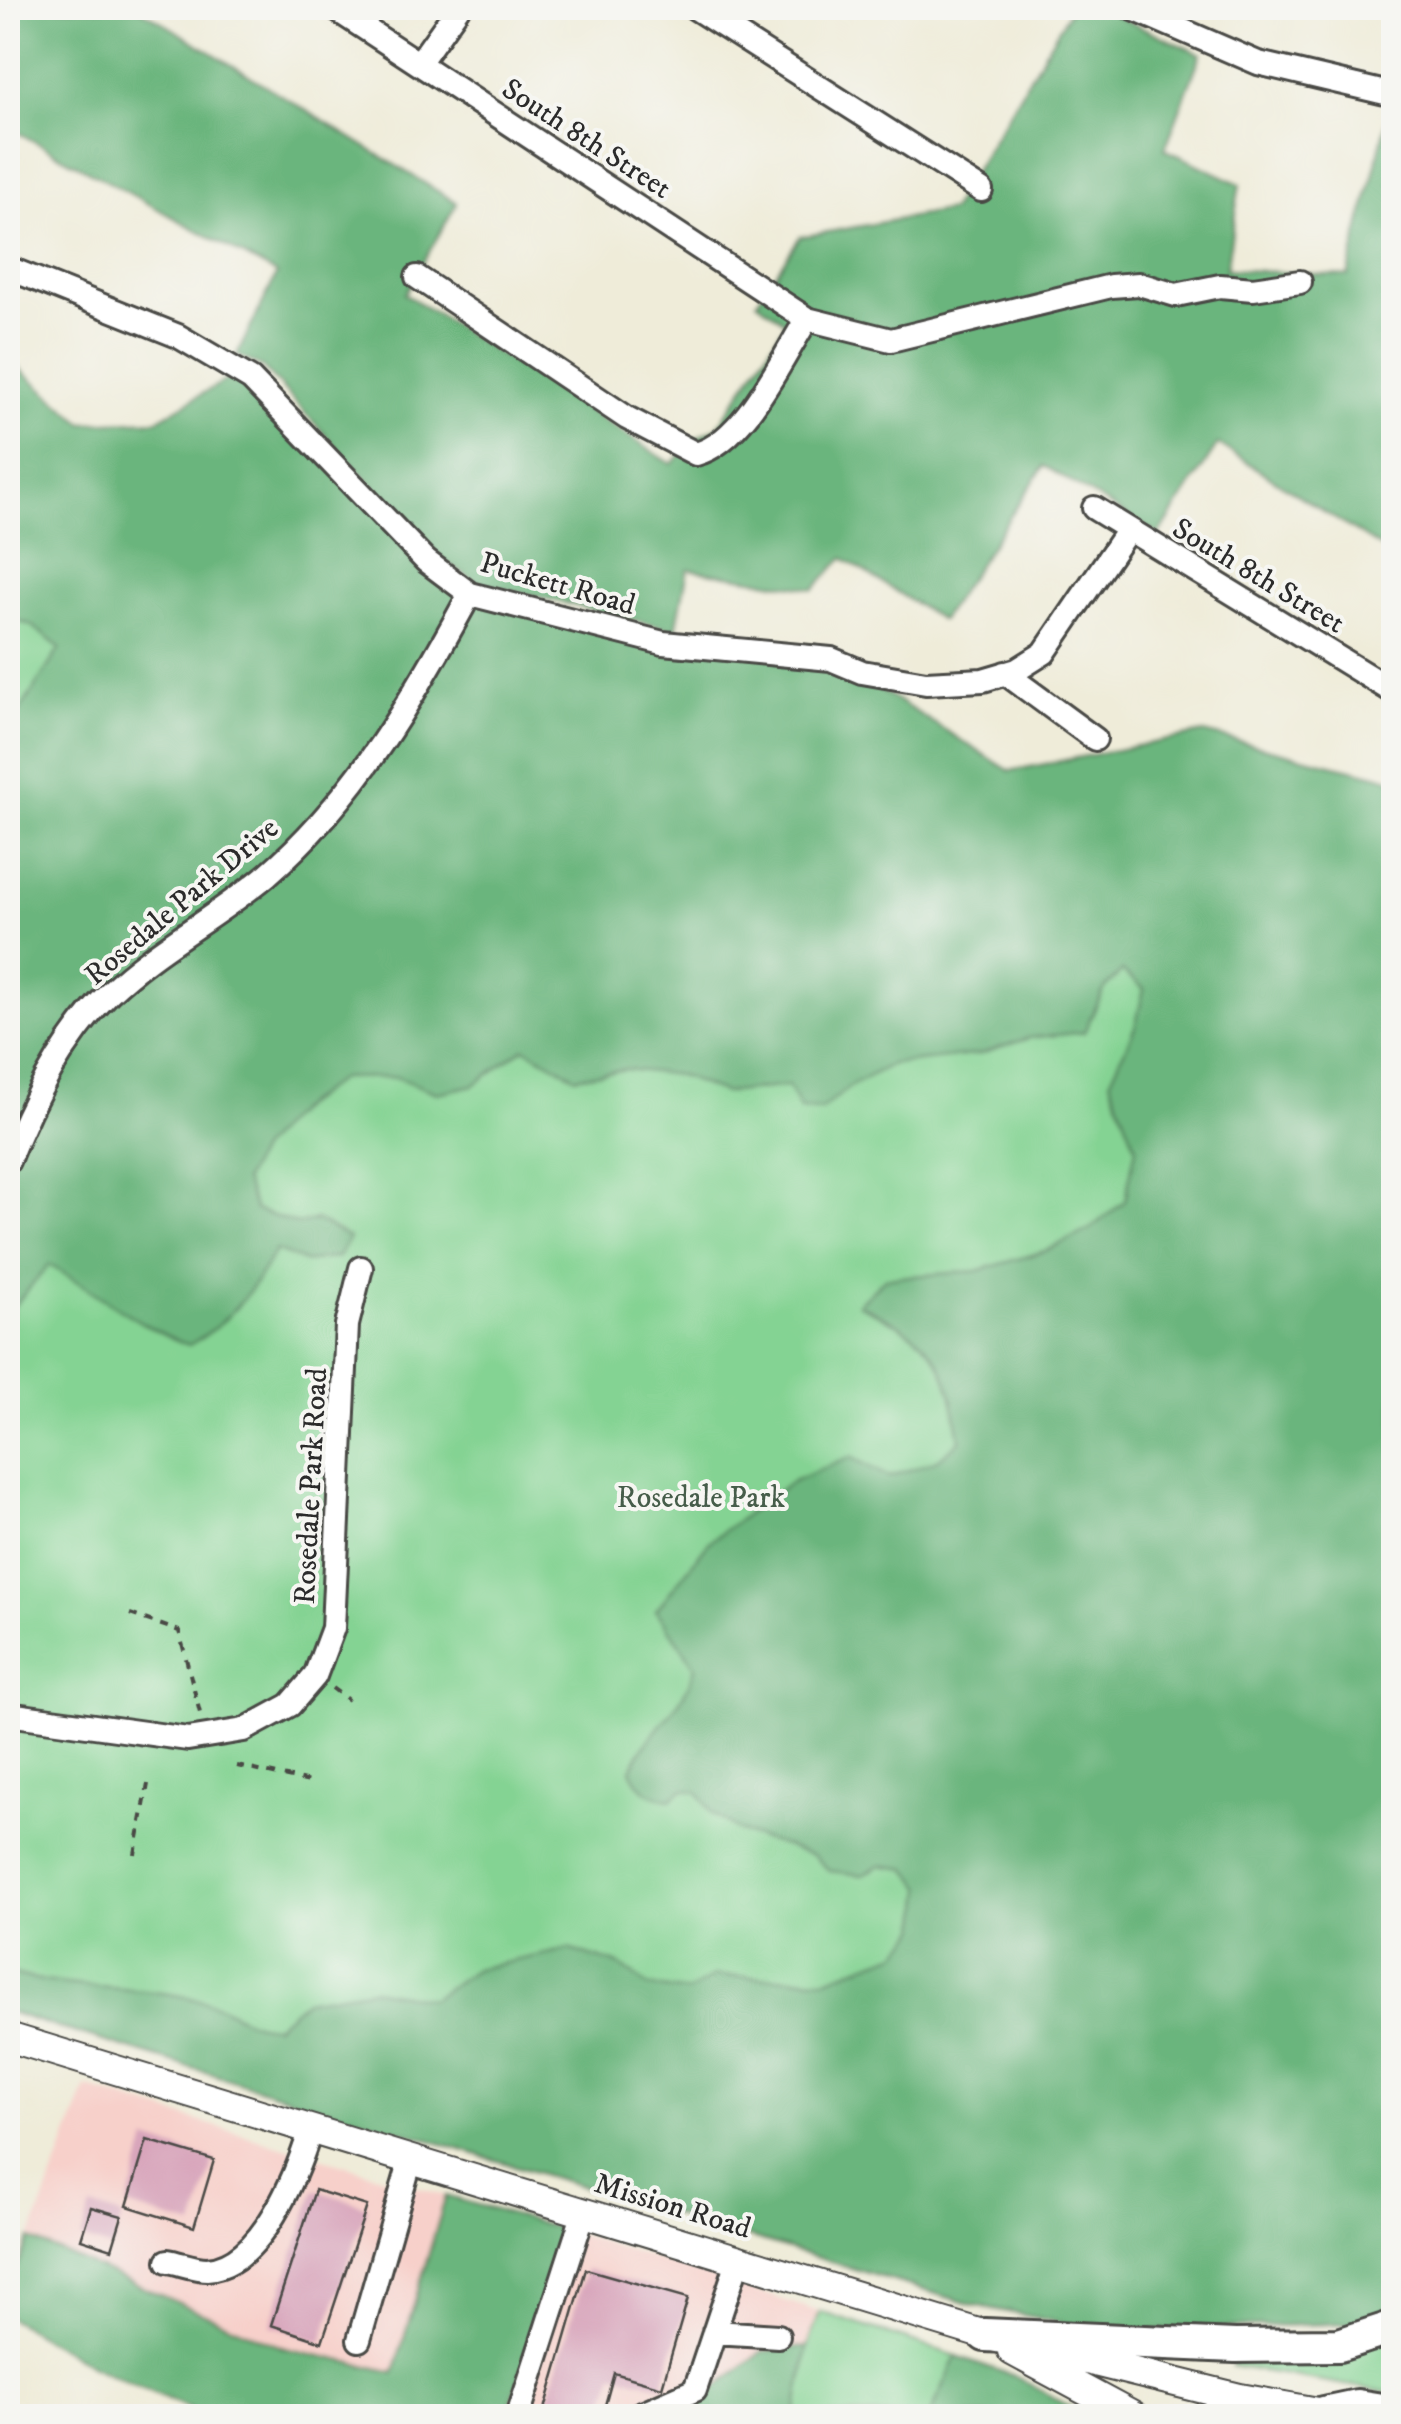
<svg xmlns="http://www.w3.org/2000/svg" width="1401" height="2424" viewBox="0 0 1401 2424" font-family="'IM FELL DW Pica',serif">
	<rect width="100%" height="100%" fill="#f6f6f2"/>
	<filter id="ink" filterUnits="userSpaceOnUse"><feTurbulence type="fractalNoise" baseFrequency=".01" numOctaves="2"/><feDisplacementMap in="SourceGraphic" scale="20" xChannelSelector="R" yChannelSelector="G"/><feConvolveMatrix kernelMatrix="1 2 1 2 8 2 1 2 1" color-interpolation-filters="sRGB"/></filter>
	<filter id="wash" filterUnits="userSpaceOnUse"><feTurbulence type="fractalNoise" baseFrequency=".0048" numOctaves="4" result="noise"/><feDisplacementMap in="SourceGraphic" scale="40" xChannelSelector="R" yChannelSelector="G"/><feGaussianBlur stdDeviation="2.25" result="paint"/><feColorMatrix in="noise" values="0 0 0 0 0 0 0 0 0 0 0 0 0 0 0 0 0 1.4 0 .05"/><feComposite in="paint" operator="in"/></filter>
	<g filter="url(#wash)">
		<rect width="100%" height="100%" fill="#efecd9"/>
		<path fill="#f7d0ca" d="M 86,2087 L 446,2196 L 394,2372 L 284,2348 L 30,2239 Z
			M 568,2231 L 820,2312 L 807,2347 L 761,2351 L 680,2416 L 507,2416 Z"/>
		<path fill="#84d393" stroke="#587f5f" stroke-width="2.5" d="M 426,561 L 525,610 L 831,659 L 1010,771 L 1204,733 L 1393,779 L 1394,1753 L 1389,1780 L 1394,1796 L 1393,2310 L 1353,2323 L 1106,2332 L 970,2304 L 8,2012 L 8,730 L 17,713 L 8,720 L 8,618 L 31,625 L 60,647 Z
			M 820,2312 L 957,2356 L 930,2416 L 796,2416 L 807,2347 Z
			M 1393,2339 L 1393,2393 L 1232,2366 L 1235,2357 Z"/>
		<path fill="#6bb57d" stroke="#4b7054" stroke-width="2.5" d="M 8,8 L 139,8 L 457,203 L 405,294 L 672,464 L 697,438 L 718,427 L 786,323 L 757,301 L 800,237 L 951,210 L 1071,8 L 1099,8 L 1201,54 L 1165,149 L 1240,184 L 1226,269 L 1348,276 L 1389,111 L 1393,112 L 1393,539 L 1386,551 L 1218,444 L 1159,535 L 1044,466 L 941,620 L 843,558 L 814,589 L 688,569 L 676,630 L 477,582 L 441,559 L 263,368 L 237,355 L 277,274 L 8,127 Z
			M 8,359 L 83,423 L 157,420 L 238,373 L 426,561 L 525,610 L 831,659 L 1010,771 L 1204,733 L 1393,779 L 1394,1691 L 1380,1788 L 1394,1817 L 1393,2310 L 1353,2323 L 1106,2332 L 970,2304 L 8,2012 L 8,1972 C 72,1993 144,1983 210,2003 C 238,2011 240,2024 275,2026 L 305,2000 L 372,1989 L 431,1999 L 476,1969 L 569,1949 L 620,1965 L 648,1986 L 688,1992 L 715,1976 L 826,1979 L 898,1953 L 918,1929 L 923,1888 L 907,1869 L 880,1865 L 863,1875 L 830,1871 L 813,1855 L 741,1832 L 712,1813 L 698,1792 L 684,1789 L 671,1799 C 649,1797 640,1789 631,1770 C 647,1730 685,1710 695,1666 L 656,1610 L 710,1541 L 793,1481 L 851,1457 L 889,1477 L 938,1460 L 960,1441 C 948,1357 934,1340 858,1304 L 885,1278 L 977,1271 L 1045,1251 L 1090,1229 L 1125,1201 L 1136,1147 L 1110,1081 L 1135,1027 L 1144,989 L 1122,971 L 1105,988 L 1084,1032 L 1029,1038 L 981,1054 L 892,1064 L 851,1086 L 821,1110 L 800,1109 L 788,1086 L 724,1093 L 678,1075 L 626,1069 L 576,1077 L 524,1048 L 474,1085 L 437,1093 L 396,1077 L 341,1078 L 296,1111 L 260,1149 L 244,1180 L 255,1210 L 297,1224 L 316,1220 L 349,1238 L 338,1257 L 305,1262 L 276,1250 C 252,1289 231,1323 189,1345 C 138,1327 97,1291 49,1265 L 13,1307 L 8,1336 L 8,905 L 13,886 L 8,854 L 8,720 L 20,711 L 60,648 L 31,625 L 8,618 Z
			M 446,2196 L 568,2231 L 507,2416 L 207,2416 L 96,2368 L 8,2317 L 8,2287 L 30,2239 L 284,2348 L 394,2372 Z
			M 807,2347 L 796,2416 L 680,2416 L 762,2351 Z
			M 957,2356 L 1014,2376 L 1087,2416 L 930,2416 Z"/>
		<g id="blocks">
			<path fill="#d8a5bb" d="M 147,2140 L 214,2160 L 194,2227 L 127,2206 Z
				M 315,2190 L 367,2206 L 322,2342 L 271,2325 Z
				M 91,2207 L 122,2216 L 112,2249 L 81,2239 Z
				M 586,2269 L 688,2298 L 662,2387 L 614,2373 L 602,2416 L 543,2416 Z"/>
		</g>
	</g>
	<g filter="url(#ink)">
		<use href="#blocks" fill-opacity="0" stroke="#484845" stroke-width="2.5"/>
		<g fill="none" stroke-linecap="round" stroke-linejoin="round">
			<defs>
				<path id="minor" d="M 334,8 L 807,319 L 891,340 L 1111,286 L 1139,284 L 1176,295 L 1220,286 L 1253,289 L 1300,282
					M 695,8 L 981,190
					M 1131,8 L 1258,63 L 1394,95
					M 419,63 L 458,8
					M 8,268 L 178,336 L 251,379 L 426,561 L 470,594 L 663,643 L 831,659 L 862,672 L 926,683 L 983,680 L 1017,670 L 1044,653 L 1128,530
					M 417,277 L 627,418 L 696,454 C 744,442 781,360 807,319
					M 1094,508 L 1394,692
					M 1005,673 L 1095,739
					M 8,1161 C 31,1102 63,1039 109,993 C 156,948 217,917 267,875 C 357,797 414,697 470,594
					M 8,1714 L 188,1739 L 244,1730 L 290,1705 L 315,1676 L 333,1628 L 347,1325 L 361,1268
					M 168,2261 C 180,2263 194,2269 207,2269 C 262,2266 297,2173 311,2129
					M 714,2332 L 778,2336
					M 359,2340 L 411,2159
					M 518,2416 L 584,2212
					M 635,2416 L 695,2390 L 739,2258"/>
				<path id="major" d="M 8,2037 L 985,2335 L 1240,2398 L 1324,2413
					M 1012,2351 L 1133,2416"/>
				<path id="highway" d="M 985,2335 L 1235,2346 L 1339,2345 L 1394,2327
					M 1324,2413 L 1357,2406 L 1394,2412"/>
			</defs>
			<use href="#minor" stroke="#484845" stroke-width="28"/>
			<use href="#major" stroke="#484845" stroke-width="32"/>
			<use href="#highway" stroke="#484845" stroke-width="38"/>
			<path stroke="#484845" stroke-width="4" stroke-dasharray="8 8" stroke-linecap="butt" d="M 130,1614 L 179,1631 L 201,1717
				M 332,1688 L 348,1700
				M 237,1766 L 314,1783
				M 135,1854 L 148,1784"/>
			<use href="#minor" stroke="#fff" stroke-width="22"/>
			<use href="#major" stroke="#fff" stroke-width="28"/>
			<use href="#highway" stroke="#fff" stroke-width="32"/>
		</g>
	</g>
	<g text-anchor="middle" stroke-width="8" stroke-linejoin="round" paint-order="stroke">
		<g font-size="30" fill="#2b2b2b" stroke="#f6f6f2">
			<text transform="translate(587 138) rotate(33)" y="10">South 8th Street</text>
			<text transform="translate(1259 575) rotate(31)" y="10">South 8th Street</text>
			<text transform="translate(558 583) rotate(16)" y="10">Puckett Road</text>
			<text transform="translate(181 901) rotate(-40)" y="10">Rosedale Park Drive</text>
			<text transform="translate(310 1486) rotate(-87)" y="10">Rosedale Park Road</text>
			<text transform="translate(673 2205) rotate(17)" y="10">Mission Road</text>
		</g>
		<g font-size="30" fill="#465d4a" stroke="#f6f6f2">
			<text x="701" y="1507">Rosedale Park</text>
		</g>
	</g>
	<rect width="1401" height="2424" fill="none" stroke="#f6f6f2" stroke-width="40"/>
</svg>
